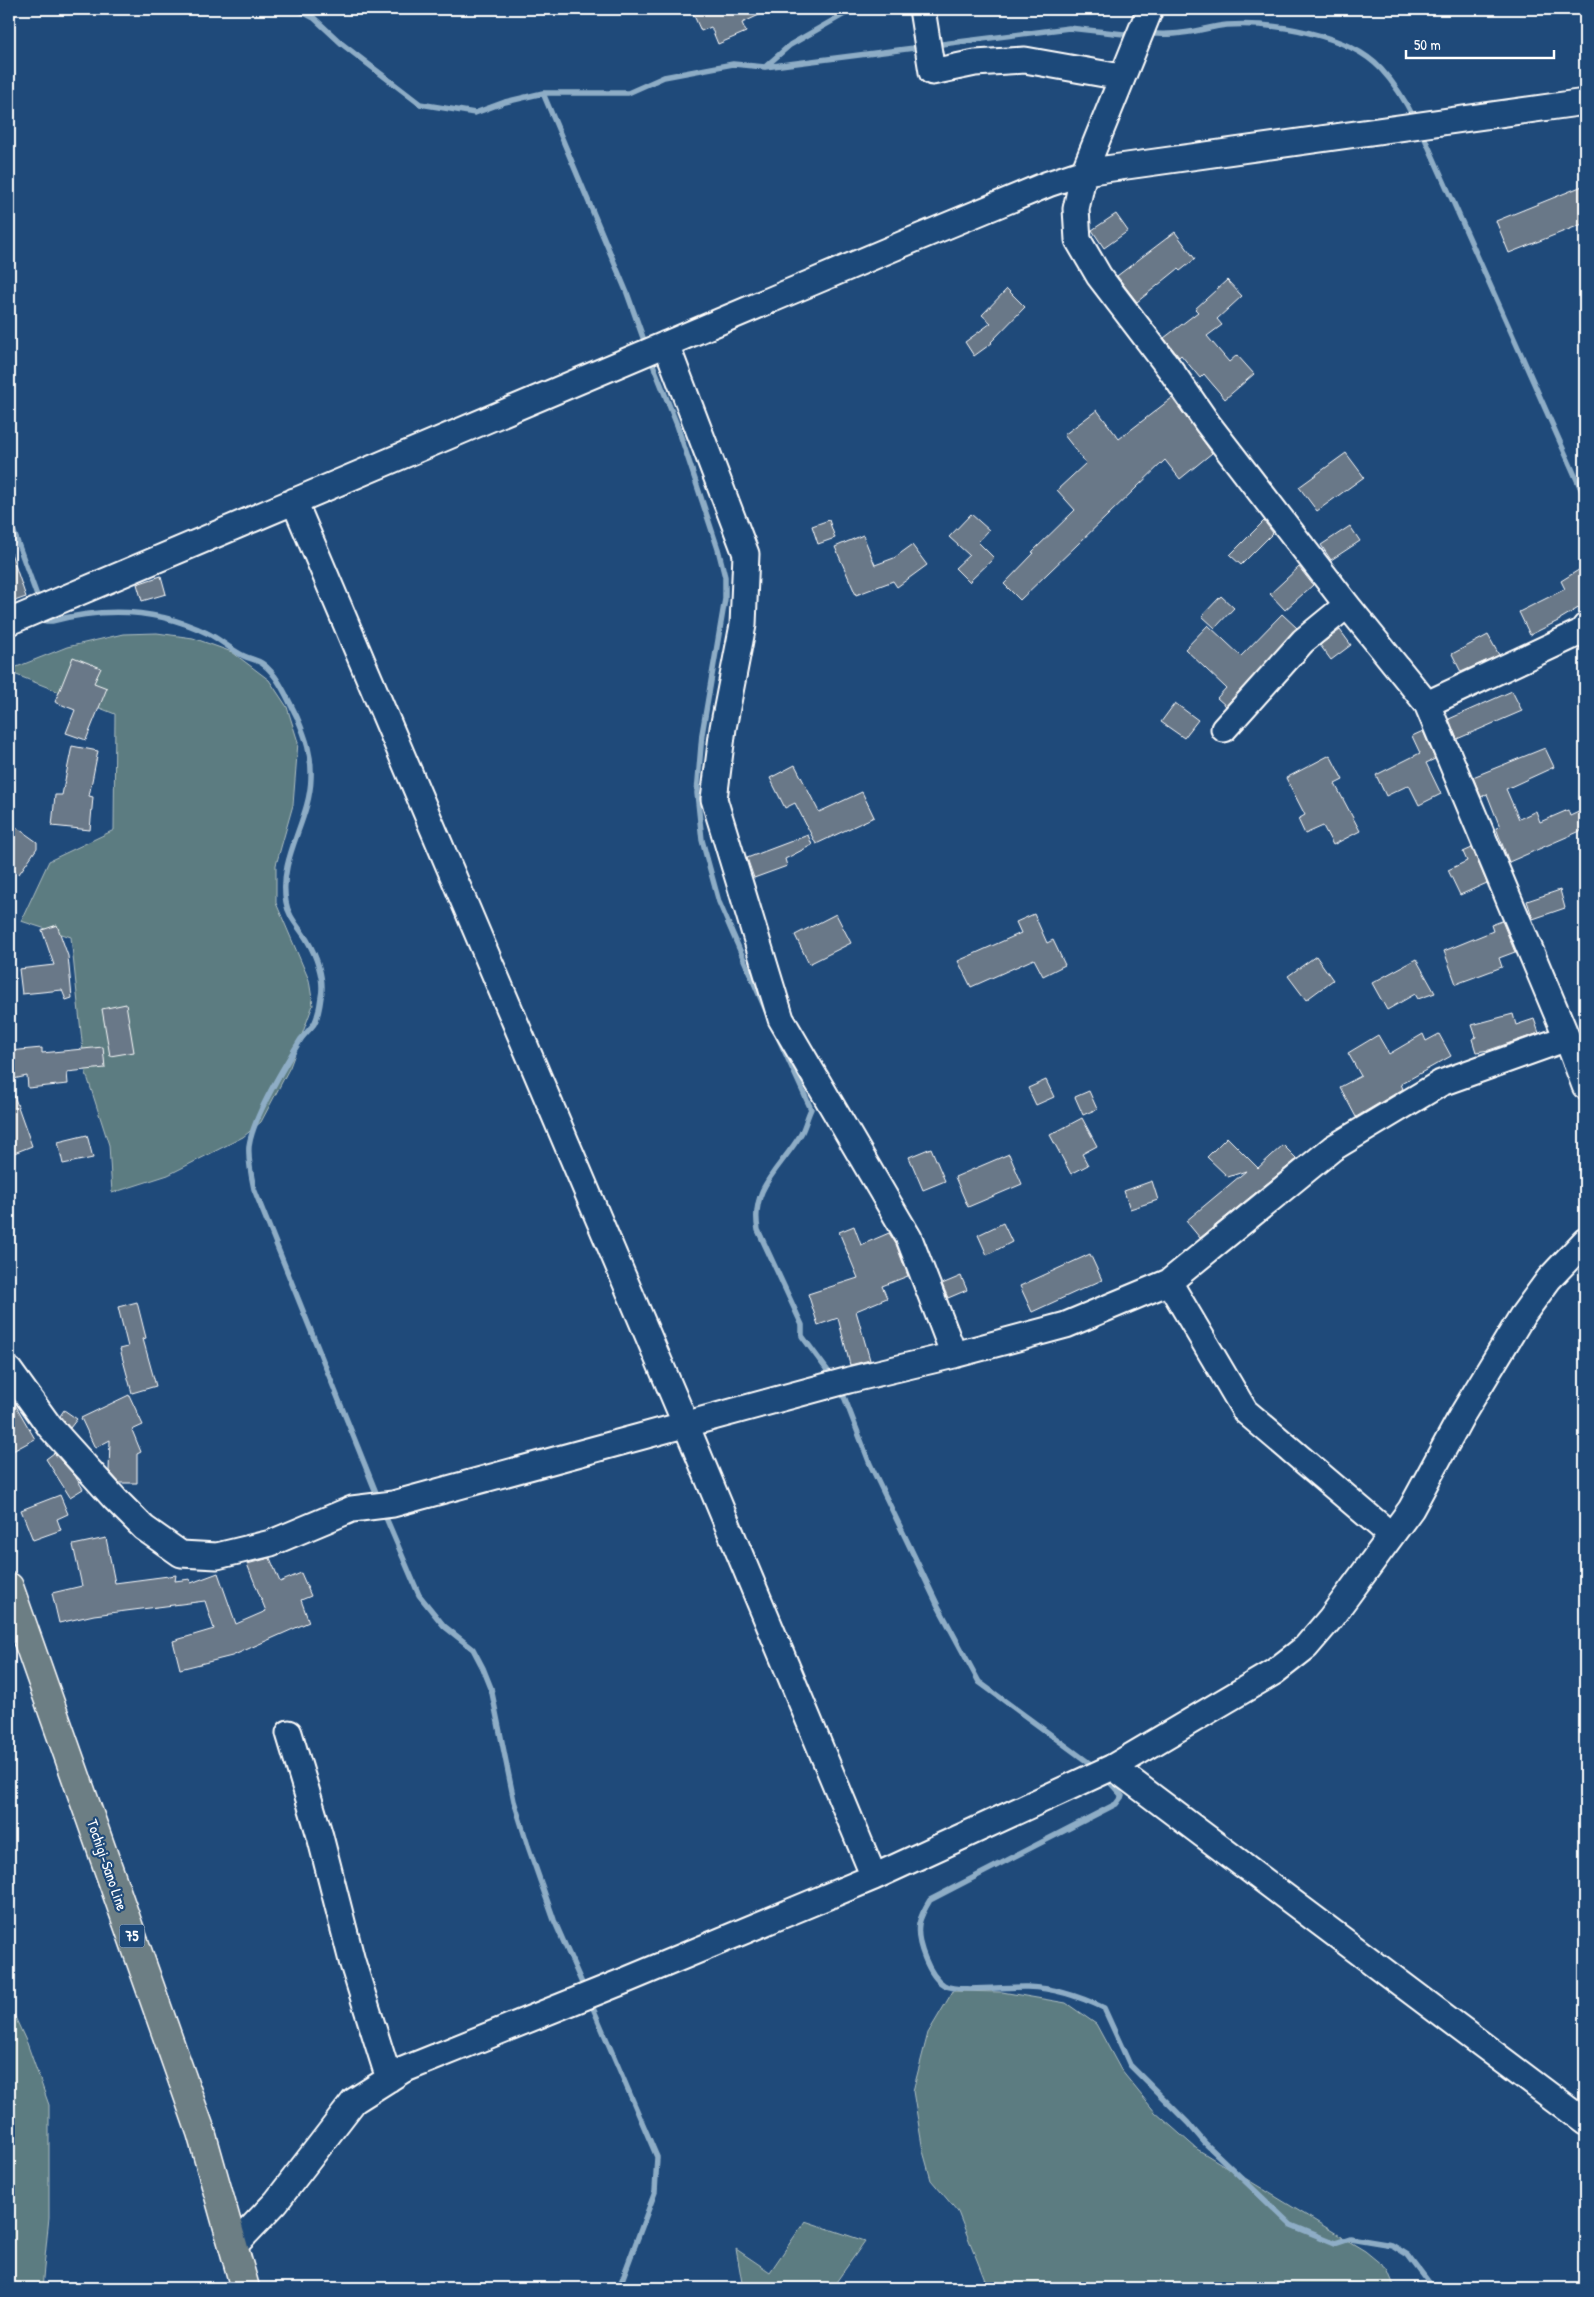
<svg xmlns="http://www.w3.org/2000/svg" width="1594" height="2297" viewBox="0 0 1594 2297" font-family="'Patrick Hand',sans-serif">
	<rect width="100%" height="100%" fill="#1f4a7a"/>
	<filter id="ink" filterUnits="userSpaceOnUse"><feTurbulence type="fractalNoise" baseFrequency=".02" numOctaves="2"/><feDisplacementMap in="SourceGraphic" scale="10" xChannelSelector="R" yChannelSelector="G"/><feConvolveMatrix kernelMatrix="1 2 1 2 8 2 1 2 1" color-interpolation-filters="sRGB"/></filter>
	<g filter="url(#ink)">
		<path fill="#5c7c81" stroke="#aebec0" d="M 157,633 L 193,638 L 232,652 L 269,680 L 287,707 L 298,742 L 293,805 L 276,865 L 276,903 L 309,980 L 313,1005 L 290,1067 L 261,1122 L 243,1137 L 168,1175 L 112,1193 L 109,1145 L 85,1070 L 71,937 L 21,921 L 49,861 L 114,830 L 115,714 L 9,672 L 9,670 L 67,647 L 123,634 Z
			M 953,1991 L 1002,1992 L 1066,2003 L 1096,2024 L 1121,2070 L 1155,2112 L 1197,2149 L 1365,2251 L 1387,2269 L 1395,2288 L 988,2288 L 958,2212 L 931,2180 L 923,2151 L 913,2091 L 928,2033 Z
			M 9,2004 L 27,2043 L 49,2105 L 49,2217 L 42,2288 L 9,2288 Z
			M 805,2221 L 865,2241 L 832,2288 L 743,2288 L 736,2249 L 770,2272 Z"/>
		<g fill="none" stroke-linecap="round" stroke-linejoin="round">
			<path stroke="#8eadc6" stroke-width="5.5" d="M 297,9 L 314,18 L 342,44 L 420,104 L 475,113 L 505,102 L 543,93 L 628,93 L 664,77 L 733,64 L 765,67 L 922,47
				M 1148,34 C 1159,34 1171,35 1182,33 C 1197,32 1212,26 1227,25 C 1272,22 1349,34 1381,69 C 1395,84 1406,102 1415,120
				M 934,45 L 1069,28 L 1133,35
				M 765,67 L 790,45 L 853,9
				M 543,93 L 627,293 L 646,346
				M 1422,132 L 1585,498
				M 650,357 L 677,425 L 718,549 L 725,577 L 725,599 L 702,734 L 697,793 L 702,840 L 719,902 L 767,1013
				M 9,519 L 40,604
				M 44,615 L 46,621 L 52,621 C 105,607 158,609 207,633 C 220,639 231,650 244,656 C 250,659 258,660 263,664 C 279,676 288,700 297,717 C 306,738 312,755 311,778 C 310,821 278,858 286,902 C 288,917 300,928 307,940 C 316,955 325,979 321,997 C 320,1005 318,1017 314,1024 C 310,1029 305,1034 301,1039 C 285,1065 253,1117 249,1146 C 248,1160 251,1175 254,1189 L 377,1495
				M 778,1037 L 811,1109 C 807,1117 805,1127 801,1134 C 781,1168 750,1187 758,1230 L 802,1325 L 802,1336 L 833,1378
				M 839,1388 L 845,1399 L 870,1464 L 908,1543 L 938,1606 L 979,1682 L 1096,1768
				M 384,1513 L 419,1595 L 444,1626 L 473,1649 L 483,1668 L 491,1688 L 514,1801 L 528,1846 L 554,1920 L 585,1990
				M 1106,1778 L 1122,1796 L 1116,1804 L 930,1900 C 925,1908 921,1915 919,1924 C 916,1942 929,1976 944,1985 C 957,1993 1009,1986 1027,1987 C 1054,1988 1079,1996 1104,2008 L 1130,2065 L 1188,2123 L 1205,2143 L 1291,2225 L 1335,2243 L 1350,2238 L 1392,2245 L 1408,2255 L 1433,2288
				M 590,2001 L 657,2157 L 655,2192 L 619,2288"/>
		</g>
		<path fill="#697888" stroke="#fff" d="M 691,9 L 772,9 L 742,23 L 746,32 L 718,44 L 711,27 L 701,31 Z
			M 1585,185 L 1585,223 L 1509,253 L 1496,221 Z
			M 1116,214 L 1128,231 L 1104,248 L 1092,230 Z
			M 1175,232 L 1195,259 L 1180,271 L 1178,269 L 1137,302 L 1117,276 Z
			M 1227,280 L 1242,296 L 1217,319 L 1222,325 L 1207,336 L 1229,362 L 1237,355 L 1254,374 L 1225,399 L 1204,374 L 1200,378 L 1181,355 L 1179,357 L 1164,338 L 1198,312 L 1195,309 Z
			M 1007,289 L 1025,307 L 991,342 L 992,343 L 974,356 L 965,342 L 991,323 L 982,315 Z
			M 1172,398 L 1212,453 L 1180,479 L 1165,460 L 1020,600 L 1004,584 L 1034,553 L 1032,552 L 1075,510 L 1057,490 L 1086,463 L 1064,435 L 1097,410 L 1119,439 Z
			M 1346,453 L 1364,477 L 1317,511 L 1299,487 Z
			M 971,514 L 989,530 L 978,542 L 994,558 L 969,582 L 955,568 L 969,555 L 949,537 Z
			M 829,520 L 835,538 L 818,544 L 812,526 Z
			M 1264,521 L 1273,533 L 1241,565 L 1230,555 Z
			M 1350,526 L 1360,541 L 1331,560 L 1321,545 Z
			M 863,535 L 875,565 L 894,558 L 912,545 L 927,565 L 897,587 L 893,581 L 856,595 L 835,547 Z
			M 11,553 L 26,597 L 9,603 L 9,554 Z
			M 1585,566 L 1585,604 L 1560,619 L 1560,620 L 1530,635 L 1519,612 L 1565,589 L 1561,581 Z
			M 1299,567 L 1313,585 L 1285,610 L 1270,594 Z
			M 161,576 L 166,594 L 142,601 L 137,584 Z
			M 1221,596 L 1234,608 L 1215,628 L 1202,616 Z
			M 1282,614 L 1297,628 L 1226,706 L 1217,698 L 1226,688 L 1185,649 L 1208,625 L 1241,656 Z
			M 1340,630 L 1351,645 L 1331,660 L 1320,645 Z
			M 1488,635 L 1499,655 L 1461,672 L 1452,654 Z
			M 73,657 L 101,668 L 94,683 L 107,688 L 86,740 L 66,733 L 75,710 L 55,702 Z
			M 1512,691 L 1522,711 L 1457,739 L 1449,719 Z
			M 1175,703 L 1198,720 L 1184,738 L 1161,722 Z
			M 1423,731 L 1435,759 L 1426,763 L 1441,794 L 1419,805 L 1409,785 L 1386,796 L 1376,775 L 1420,753 L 1412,736 Z
			M 72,746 L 98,751 L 89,796 L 93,797 L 90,830 L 52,826 L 55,795 L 62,795 Z
			M 1545,748 L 1554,767 L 1506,789 L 1519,819 L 1536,811 L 1540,822 L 1568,810 L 1570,816 L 1585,809 L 1585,829 L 1509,862 L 1496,828 L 1500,827 L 1487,794 L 1481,797 L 1473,777 Z
			M 1330,755 L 1343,780 L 1335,784 L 1360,831 L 1333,845 L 1323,826 L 1305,834 L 1298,819 L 1305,815 L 1286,778 Z
			M 795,765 L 819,812 L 862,792 L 874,817 L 816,844 L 795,803 L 785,808 L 770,778 Z
			M 9,822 L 37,842 L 37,848 L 19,874 L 9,866 Z
			M 808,835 L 812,845 L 785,859 L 787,866 L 754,878 L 747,858 Z
			M 1472,848 L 1487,883 L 1460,895 L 1448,870 L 1467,861 L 1463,852 Z
			M 1560,890 L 1565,908 L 1533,919 L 1527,901 Z
			M 836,914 L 851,943 L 809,964 L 795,935 Z
			M 1034,914 L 1047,943 L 1053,940 L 1065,965 L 1043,976 L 1034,959 L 971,987 L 958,961 L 1021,933 L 1016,922 Z
			M 1502,921 L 1515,952 L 1499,958 L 1502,967 L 1456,984 L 1444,951 L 1493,931 L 1491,925 Z
			M 57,925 L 68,956 L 72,998 L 66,1000 L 62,990 L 22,994 L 19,969 L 54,965 L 42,930 Z
			M 1316,956 L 1333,980 L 1306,1000 L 1288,976 Z
			M 1416,959 L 1435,993 L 1418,999 L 1415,994 L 1387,1010 L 1372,983 Z
			M 126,1004 L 134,1052 L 110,1056 L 102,1009 Z
			M 1513,1014 L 1516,1025 L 1534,1019 L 1539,1033 L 1489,1050 L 1476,1052 L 1472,1039 L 1476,1037 L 1472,1025 Z
			M 1423,1034 L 1426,1041 L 1439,1034 L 1451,1056 L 1401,1084 L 1403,1089 L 1356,1117 L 1340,1087 L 1361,1076 L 1348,1053 L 1378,1035 L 1389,1054 Z
			M 103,1047 L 105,1068 L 67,1072 L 68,1084 L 28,1088 L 27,1076 L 9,1080 L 9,1051 L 42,1048 L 42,1053 Z
			M 1046,1080 L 1054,1097 L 1036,1105 L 1028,1088 Z
			M 9,1087 L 11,1087 L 32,1146 L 9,1155 Z
			M 1089,1091 L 1097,1109 L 1083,1115 L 1075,1097 Z
			M 1082,1118 L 1097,1146 L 1082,1154 L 1088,1165 L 1071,1174 L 1050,1135 Z
			M 87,1135 L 93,1158 L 63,1164 L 58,1142 Z
			M 1227,1137 L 1258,1168 L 1283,1145 L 1297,1159 L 1200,1238 L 1186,1221 L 1246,1171 L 1228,1177 L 1207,1157 Z
			M 931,1148 L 945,1181 L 923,1190 L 909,1157 Z
			M 1009,1154 L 1022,1184 L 968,1207 L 955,1177 Z
			M 1152,1181 L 1158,1200 L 1130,1209 L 1124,1191 Z
			M 1003,1223 L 1012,1242 L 987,1255 L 978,1235 Z
			M 854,1226 L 861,1245 L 889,1233 L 896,1244 L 908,1276 L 882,1286 L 887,1298 L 856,1311 L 870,1360 L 850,1365 L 838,1318 L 818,1325 L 808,1294 L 858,1278 L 839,1232 Z
			M 1090,1254 L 1102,1280 L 1032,1312 L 1020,1286 Z
			M 961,1276 L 967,1290 L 948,1298 L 942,1284 Z
			M 137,1302 L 146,1338 L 143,1339 L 156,1386 L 132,1393 L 120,1349 L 128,1347 L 118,1307 Z
			M 9,1394 L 35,1439 L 9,1453 Z
			M 129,1395 L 143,1425 L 132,1430 L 141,1452 L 137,1454 L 137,1483 L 120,1483 L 109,1471 L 110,1440 L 95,1448 L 81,1418 Z
			M 64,1410 L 77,1419 L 70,1428 L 60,1416 Z
			M 54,1453 L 75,1476 L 83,1489 L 70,1497 L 46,1459 Z
			M 60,1495 L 68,1514 L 57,1519 L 61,1530 L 33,1540 L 21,1510 Z
			M 106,1538 L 115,1583 L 176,1575 L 175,1581 L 190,1579 L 191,1583 L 218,1573 L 236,1624 L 266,1611 L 247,1564 L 270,1558 L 280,1582 L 301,1573 L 311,1596 L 301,1600 L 309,1622 L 232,1656 L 180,1669 L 173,1641 L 214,1629 L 205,1601 L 94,1615 L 59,1623 L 52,1593 L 82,1586 L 73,1545 Z"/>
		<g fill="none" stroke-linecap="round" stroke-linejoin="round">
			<defs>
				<path id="minor" d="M 922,9 L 932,72 L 975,63 L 1025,60 L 1121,77
					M 1150,9 L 1084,172 L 1076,209 L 1078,240 L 1099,276 L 1170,369 L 1208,424 L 1347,605 L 1427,704 L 1567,1038 L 1585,1086
					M 666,344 L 746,554 L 743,625 L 723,728 L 714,799 L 781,1019 L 909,1238 L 954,1355
					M 294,501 L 686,1425 L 874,1877
					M 9,622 L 910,241 L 1048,184 L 1084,172 L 1585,102
					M 1427,704 L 1581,632 L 1585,627
					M 1224,729 L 1303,641 L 1347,605
					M 1169,1282 L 1245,1411 L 1391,1535
					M 9,1370 L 50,1427 L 115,1499 L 144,1528 L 181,1554 L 217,1556 L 271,1543 L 352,1509 L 393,1504 L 849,1380 L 954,1355 L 1066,1325 L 1169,1282 L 1333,1148 L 1441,1083 L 1567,1038
					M 289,1733 L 320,1836 L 352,1961 L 389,2079
					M 1113,1767 L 1585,2122
					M 234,2246 L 276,2202 L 354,2101 L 403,2070 L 624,1981 L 874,1877 L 1113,1767 L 1274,1672 L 1306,1647 L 1330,1619 L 1411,1509 L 1462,1415 L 1522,1316 L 1549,1279 L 1585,1241"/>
				<path id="major" d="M 9,1587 L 201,2132 L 245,2288"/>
			</defs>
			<use href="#minor" stroke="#fff" stroke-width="29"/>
			<use href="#major" stroke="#fff" stroke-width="31"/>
			<use href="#minor" stroke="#1f4a7a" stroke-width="25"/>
			<use href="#major" stroke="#6c7e84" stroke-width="28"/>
		</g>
	</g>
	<g text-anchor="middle" stroke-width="4.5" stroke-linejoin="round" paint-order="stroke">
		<rect fill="#1f4a7a" stroke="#bcc9d7" stroke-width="1" x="119.5" y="1924.5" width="25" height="23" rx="4"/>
		<g font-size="14" font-weight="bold" fill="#fff">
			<text x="132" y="1941">75</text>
		</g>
		<g font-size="15" fill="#fff" stroke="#1f4a7a">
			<text transform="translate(107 1865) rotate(71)" y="5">Tochigi-Sano Line</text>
		</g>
	</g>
	<rect width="1594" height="2297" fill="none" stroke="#1f4a7a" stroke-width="30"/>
	<rect x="15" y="15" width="1564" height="2267" fill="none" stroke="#fff" stroke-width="2" filter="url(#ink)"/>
	<path d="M1406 50v8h148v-8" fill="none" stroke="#ffffff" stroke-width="2.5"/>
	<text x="1414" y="50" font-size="15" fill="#ffffff" stroke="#1f4a7a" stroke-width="4" paint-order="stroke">50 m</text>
</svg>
